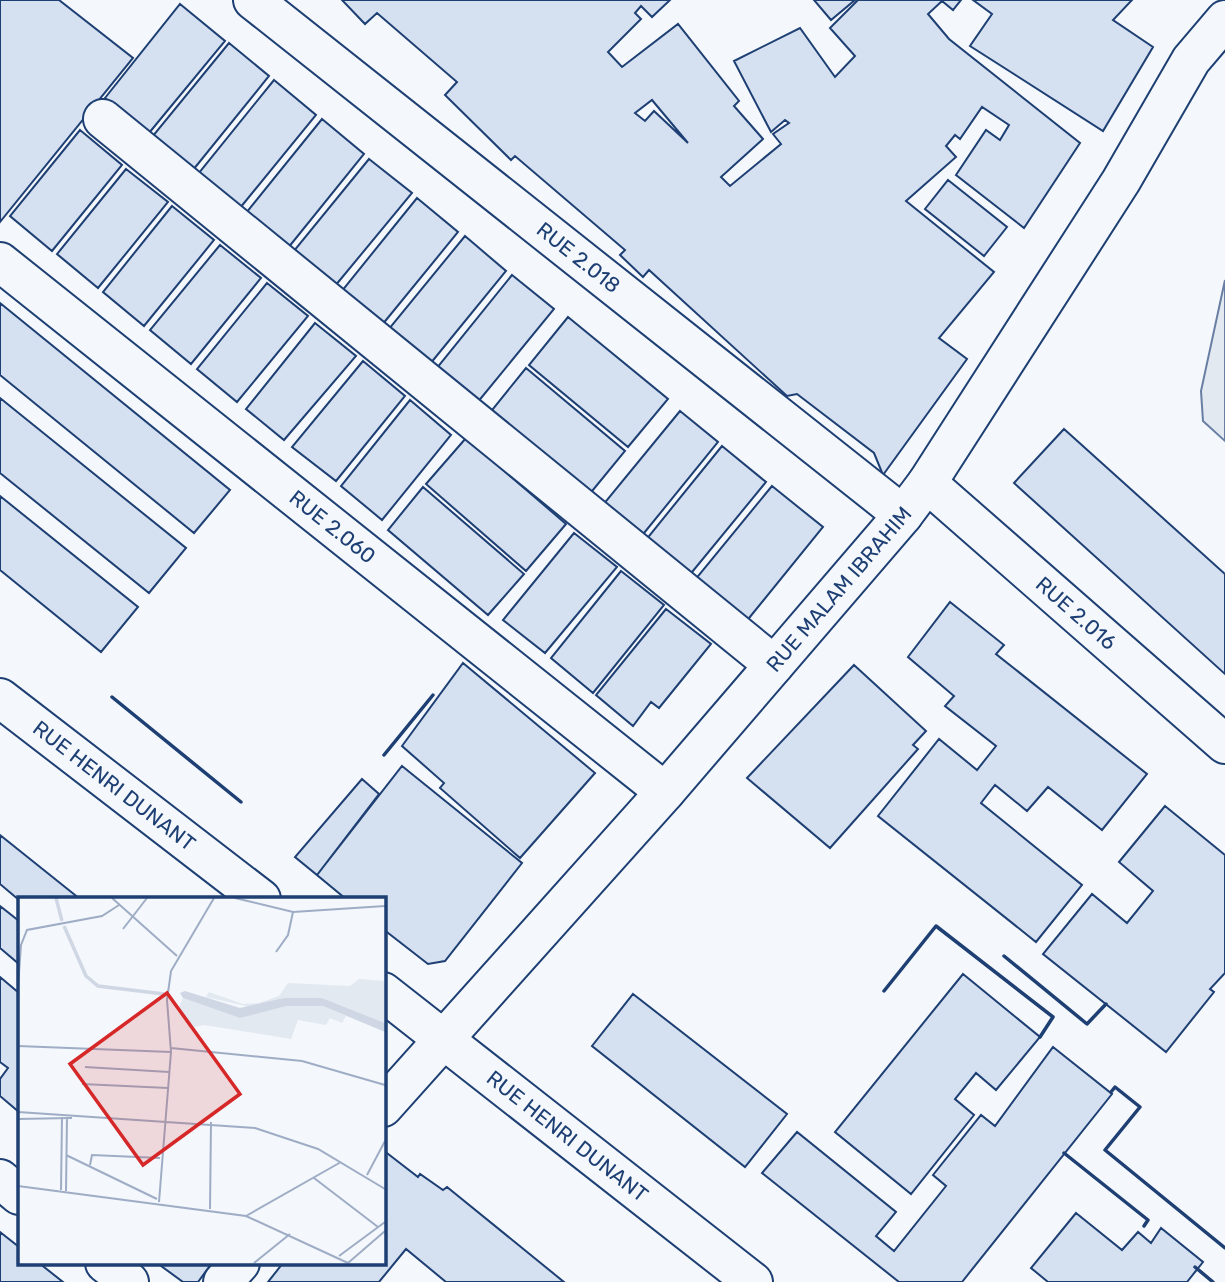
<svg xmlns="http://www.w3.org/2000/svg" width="1225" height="1282" viewBox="0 0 1225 1282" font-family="Rubik,sans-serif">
	<rect width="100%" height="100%" fill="#f4f7fb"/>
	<path fill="#e3e9f0" stroke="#687fa3" stroke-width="2" d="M 1225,280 L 1225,441 L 1203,421 L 1201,391 Z"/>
	<path fill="#d5e0f0" stroke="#1d3f73" stroke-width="2" fill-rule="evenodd" d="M 0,0 L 59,0 L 133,58 L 0,222 Z
		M 342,0 L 670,0 L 652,17 L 641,6 L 635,13 L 641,19 L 608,52 L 622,67 L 678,24 L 739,101 L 734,106 L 763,139 L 721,177 L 730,186 L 781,144 L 773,134 L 789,123 L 785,120 L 771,132 L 734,61 L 800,28 L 835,77 L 855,56 L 830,28 L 858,0 L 961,0 L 953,10 L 942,1 L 928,14 L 949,39 L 1080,143 L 1024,228 L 956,175 L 986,130 L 1000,140 L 1009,125 L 982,107 L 960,139 L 955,135 L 946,146 L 956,157 L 906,201 L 994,272 L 939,338 L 967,359 L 883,475 L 874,453 L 797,394 L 787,396 L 649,270 L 643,277 L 620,255 L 625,250 L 515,156 L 511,160 L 445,95 L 457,82 L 377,13 L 365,24 ZM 652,100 L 688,143 L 654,111 L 645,121 L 635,113 Z
		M 814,0 L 855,0 L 831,20 Z
		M 973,0 L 1132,0 L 1113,20 L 1153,47 L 1103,131 L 970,46 L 992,14 Z
		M 180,4 L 225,41 L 149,133 L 105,98 Z
		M 229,43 L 269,76 L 193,170 L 152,137 Z
		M 274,80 L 316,115 L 240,208 L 198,174 Z
		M 322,119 L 364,154 L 288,248 L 246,213 Z
		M 80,130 L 122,165 L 52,251 L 10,216 Z
		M 369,159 L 412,193 L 335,286 L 293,252 Z
		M 126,169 L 168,202 L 98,288 L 57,254 Z
		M 948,180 L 1007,227 L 984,256 L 925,209 Z
		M 417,198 L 458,232 L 382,325 L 341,292 Z
		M 172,206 L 214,240 L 144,326 L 103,292 Z
		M 465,236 L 506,271 L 430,364 L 388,330 Z
		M 220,245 L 261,278 L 191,364 L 150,330 Z
		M 512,275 L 554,309 L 477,403 L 436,369 Z
		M 267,283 L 308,316 L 237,402 L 197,369 Z
		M 0,303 L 230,490 L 194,533 L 0,375 Z
		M 568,317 L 668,399 L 628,447 L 529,365 Z
		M 315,323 L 356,356 L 284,440 L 246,409 Z
		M 363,361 L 405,396 L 336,481 L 292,447 Z
		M 526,368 L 625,451 L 588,496 L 488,415 Z
		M 0,398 L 186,548 L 149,593 L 0,473 Z
		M 410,400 L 451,435 L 382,520 L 341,486 Z
		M 680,411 L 718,442 L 640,538 L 602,506 Z
		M 1064,429 L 1225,574 L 1225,674 L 1014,483 Z
		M 466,438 L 566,524 L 526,571 L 426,484 Z
		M 722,446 L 766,482 L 688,577 L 645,541 Z
		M 772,486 L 823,527 L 745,623 L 694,581 Z
		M 423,487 L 524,574 L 488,615 L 388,530 Z
		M 0,496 L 138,607 L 101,652 L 0,570 Z
		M 574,533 L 617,567 L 545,653 L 503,620 Z
		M 621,571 L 664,605 L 593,693 L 551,658 Z
		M 950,602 L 1004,645 L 996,654 L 1147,774 L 1102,830 L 1048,787 L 1027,811 L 995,785 L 981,803 L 1082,885 L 1036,942 L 878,816 L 939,739 L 977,770 L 996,746 L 945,706 L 954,696 L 908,657 Z
		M 666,609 L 711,644 L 659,708 L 651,702 L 633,726 L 596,695 Z
		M 463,663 L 595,773 L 520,858 L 440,788 L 444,783 L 402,746 Z
		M 854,665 L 926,731 L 913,745 L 918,749 L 830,848 L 747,778 Z
		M 402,766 L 522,863 L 445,961 L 428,964 L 383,929 L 383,899 L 346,899 L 317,875 Z
		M 362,779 L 379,794 L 317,875 L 295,857 Z
		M 1165,806 L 1225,855 L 1225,973 L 1210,989 L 1214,992 L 1166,1052 L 1043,954 L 1092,894 L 1127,923 L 1153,891 L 1119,862 Z
		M 0,835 L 80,899 L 19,900 L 0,884 Z
		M 0,906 L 19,921 L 19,964 L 0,948 Z
		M 963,974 L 1040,1037 L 996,1090 L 976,1073 L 955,1099 L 974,1115 L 911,1194 L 835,1132 Z
		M 0,977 L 19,993 L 19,1112 L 0,1096 L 0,1079 L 8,1068 L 0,1062 Z
		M 633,994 L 787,1114 L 745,1167 L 592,1046 Z
		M 1053,1047 L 1112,1094 L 962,1282 L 899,1282 L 762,1173 L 797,1132 L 896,1212 L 876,1236 L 894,1251 L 946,1186 L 933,1175 L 981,1115 L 995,1126 Z
		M 383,1150 L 418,1177 L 420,1174 L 443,1190 L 447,1187 L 564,1282 L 446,1282 L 406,1249 L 379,1282 L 268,1282 L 283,1263 L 383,1263 Z
		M 1076,1213 L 1122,1250 L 1138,1232 L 1151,1243 L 1161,1228 L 1203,1262 L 1187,1282 L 1048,1282 L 1031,1268 Z
		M 0,1232 L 19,1247 L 19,1263 L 39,1263 L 63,1282 L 0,1282 Z
		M 157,1263 L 212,1263 L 198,1282 L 183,1282 Z"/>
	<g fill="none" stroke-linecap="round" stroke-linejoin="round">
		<defs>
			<g id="street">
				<path id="s1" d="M 253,0 L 903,515"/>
				<path d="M 103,119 L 774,665"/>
				<path id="s2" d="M 0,262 L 665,792"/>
				<path id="s3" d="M 927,483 L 1225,744"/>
				<path d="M 0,1179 L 19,1195"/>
				<path d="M 105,1263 L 129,1282"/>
			</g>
			<g id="secondary">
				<path id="s4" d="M 0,698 L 261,899"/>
				<path id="s5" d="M 383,992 L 753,1282"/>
				<path id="s6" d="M 383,1107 L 665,792 L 903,515 L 927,483 L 1121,181 L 1191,60 L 1225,20"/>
				<path d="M 223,1282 L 240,1263"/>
			</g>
		</defs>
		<use href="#street" stroke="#1d3f73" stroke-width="42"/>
		<use href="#secondary" stroke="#1d3f73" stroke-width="42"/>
		<use href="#street" stroke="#f4f7fb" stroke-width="38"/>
		<use href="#secondary" stroke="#f4f7fb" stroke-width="38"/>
		<path stroke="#1d3f73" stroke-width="3.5" d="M 112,697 L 241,802
			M 384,755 L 433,695
			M 1004,956 L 1087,1024 L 1106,1004
			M 884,991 L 936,926 L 1053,1017 L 1040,1037
			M 1111,1092 L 1115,1087 L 1140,1107 L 1105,1150 L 1225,1248
			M 1064,1153 L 1148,1220 L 1144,1226
			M 1195,1267 L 1213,1282"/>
	</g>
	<g text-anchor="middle" stroke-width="5" stroke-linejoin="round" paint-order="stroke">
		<g font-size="21" fill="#1d3f73" stroke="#f4f7fb">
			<text dy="7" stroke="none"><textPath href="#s1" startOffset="415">RUE 2.018</textPath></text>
			<text dy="7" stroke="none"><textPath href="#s2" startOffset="425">RUE 2.060</textPath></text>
			<text dy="7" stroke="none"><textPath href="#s6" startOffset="690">RUE MALAM IBRAHIM</textPath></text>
			<text dy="7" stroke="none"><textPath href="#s3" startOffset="198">RUE 2.016</textPath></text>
			<text dy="7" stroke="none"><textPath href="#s4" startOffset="144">RUE HENRI DUNANT</textPath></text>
			<text dy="7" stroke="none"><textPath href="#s5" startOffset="234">RUE HENRI DUNANT</textPath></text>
		</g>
	</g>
	<g transform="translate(18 897)">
		<rect width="368" height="368" fill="#f4f7fb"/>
		<path d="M 341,82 L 367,84 L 367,126 L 304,101 L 266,101 L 237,111 L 188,100 L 191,95 L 225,107 L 241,106 L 261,99 L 270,86 L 332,89 ZM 165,101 L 222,121 L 269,109 L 305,109 L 328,119 L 324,126 L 312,121 L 308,128 L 280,123 L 273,142 L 186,128 L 171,131 L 161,110 Z" fill="#e3e9f0"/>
		<path d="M 167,94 L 222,111 L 266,101 L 304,101 L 367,126 L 367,135 L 305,109 L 269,109 L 222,121 L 165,101 L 162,96 Z" fill="#cfd7e4"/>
		<path fill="none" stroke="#cfd7e4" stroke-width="3.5" d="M 38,1 L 44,24M 46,29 L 68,79 L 80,89 L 146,97"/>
		<path fill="none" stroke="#9eadc5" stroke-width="2" d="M 94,1 L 159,59M 217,1 L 275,15 L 367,9M 105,32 L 129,1M 258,55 L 270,38 L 275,15M 0,90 L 3,48 L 9,33 L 84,19 L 101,8M 0,149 L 153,155M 153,151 L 284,164 L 367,188M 67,170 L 151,175M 64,187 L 150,191M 0,215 L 237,231 L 300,252 L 367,292M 0,222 L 54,221M 48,258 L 139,302M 72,268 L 74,258 L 142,261M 349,278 L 367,244M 296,281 L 360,330M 0,289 L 228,319 L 330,366M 43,293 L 44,220M 48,294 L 49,220M 141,305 L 153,155 L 149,103 L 153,74 L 196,1M 192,312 L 193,225M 228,319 L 323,265M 321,359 L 367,325M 236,366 L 272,337M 330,366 L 367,334"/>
		<path fill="#d62828" fill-opacity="0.15" stroke="#d62828" stroke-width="3.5" d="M 149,96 L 222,197 L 125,268 L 52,167 Z"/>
		<rect width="368" height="368" fill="none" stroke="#1d3f73" stroke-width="3.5"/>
	</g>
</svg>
